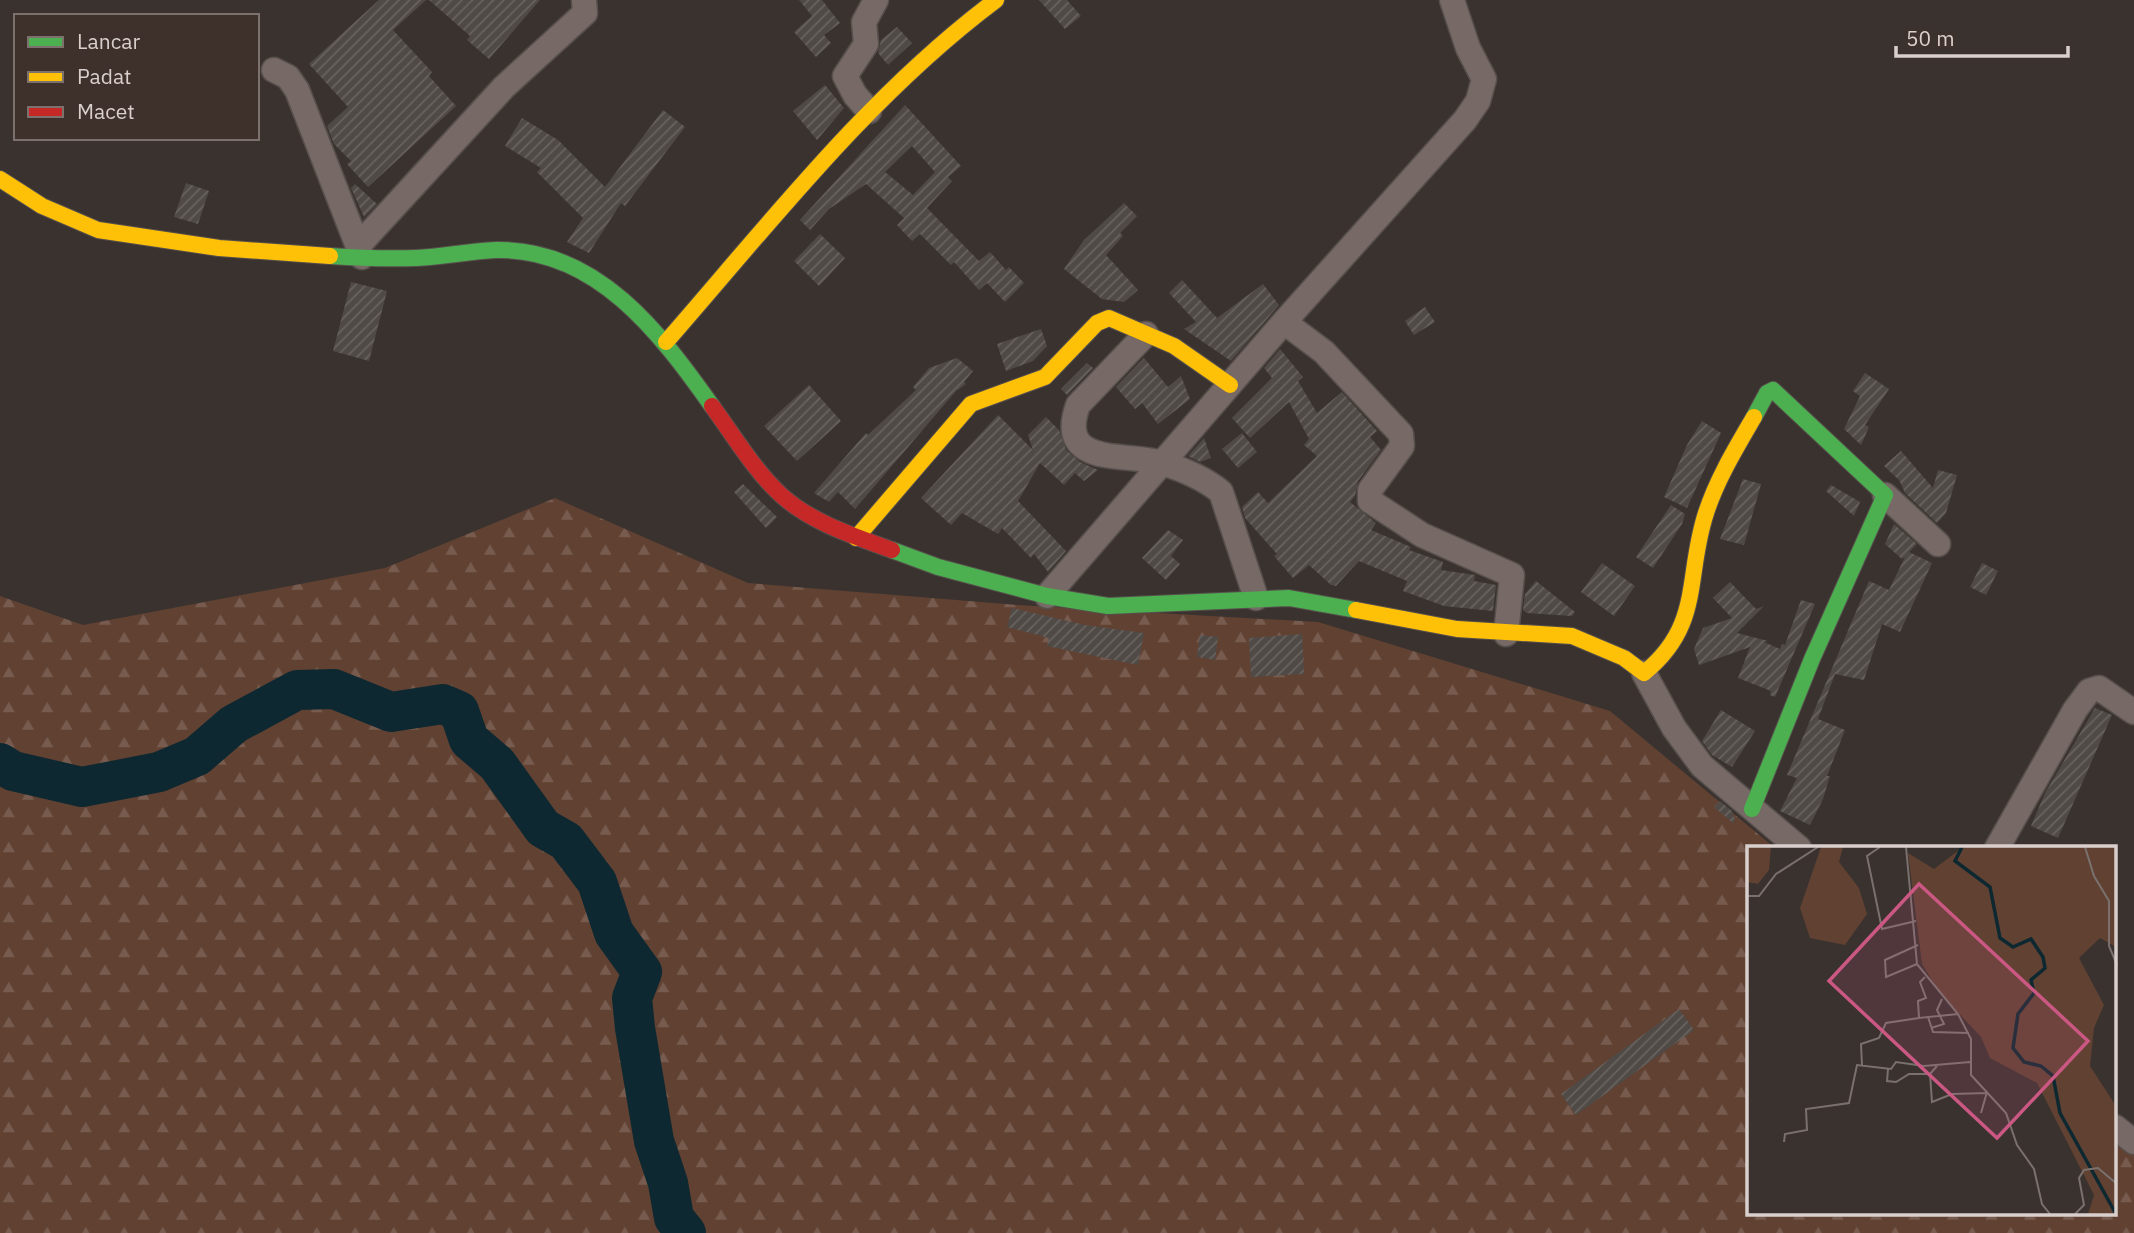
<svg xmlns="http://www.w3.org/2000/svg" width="2134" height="1233" viewBox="0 0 2134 1233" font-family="'IBM Plex Sans',sans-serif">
	<defs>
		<pattern id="forest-firs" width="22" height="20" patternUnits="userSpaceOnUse" patternTransform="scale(1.75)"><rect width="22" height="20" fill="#604132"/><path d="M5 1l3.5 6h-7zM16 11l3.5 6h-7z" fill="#765b4e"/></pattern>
		<pattern id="building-hatch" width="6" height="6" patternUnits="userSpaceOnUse" patternTransform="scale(1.75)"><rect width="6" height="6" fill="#504a47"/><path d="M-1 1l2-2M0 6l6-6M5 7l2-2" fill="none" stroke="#696360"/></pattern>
	</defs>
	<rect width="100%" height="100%" fill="#3a322f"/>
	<path fill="url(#forest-firs)" d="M 555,498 L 748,583 L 1018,605 L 1318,622 L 1610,711 L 1775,848 L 1749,848 L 1749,1214 L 2115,1214 L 2115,1127 L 2134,1143 L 2134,1233 L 0,1233 L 0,596 L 83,625 L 385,568 Z"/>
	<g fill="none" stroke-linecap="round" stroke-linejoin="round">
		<path stroke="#0e2831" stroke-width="40" d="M 0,763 L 13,771 L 82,787 L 159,772 L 197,756 L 234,724 L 297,690 L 334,689 L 391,712 L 443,704 L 459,711 L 469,740 L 497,764 L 543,828 L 566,841 L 597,882 L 614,933 L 642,972 L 632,998 L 635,1028 L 654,1141 L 668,1183 L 674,1218 L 686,1233"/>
	</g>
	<path fill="url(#building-hatch)" fill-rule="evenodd" d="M 379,0 L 426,0 L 393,30 L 432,72 L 429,76 L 456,106 L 368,187 L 347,164 L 351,161 L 334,144 L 327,126 L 348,107 L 309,64 Z
		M 429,0 L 540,0 L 489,59 L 467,40 L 470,36 Z
		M 799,0 L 822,0 L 840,23 L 824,35 L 831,43 L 816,57 L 794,32 L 812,16 Z
		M 1039,0 L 1067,0 L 1081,16 L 1065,29 Z
		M 897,27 L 912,43 L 888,65 L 878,53 L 881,40 Z
		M 825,85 L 844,108 L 817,140 L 793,111 Z
		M 905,105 L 961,166 L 948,177 L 952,181 L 927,208 L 979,261 L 990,252 L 1006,270 L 1009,267 L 1024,283 L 1005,302 L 987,283 L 979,290 L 954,262 L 951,265 L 920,234 L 912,241 L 897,225 L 904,218 L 866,184 L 829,209 L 810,230 L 800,220 ZM 912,146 L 935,172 L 913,195 L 885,172 Z
		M 663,110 L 685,127 L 625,206 L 621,203 L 589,253 L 567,242 L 583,218 L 537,172 L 541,168 L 505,146 L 522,118 L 558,140 L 605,187 Z
		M 186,183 L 209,191 L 198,224 L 174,217 Z
		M 355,184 L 377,204 L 364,217 L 351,188 Z
		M 1124,203 L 1137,216 L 1120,233 L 1123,236 L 1106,255 L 1138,290 L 1124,302 L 1102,299 L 1064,269 L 1084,240 Z
		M 820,234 L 845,258 L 819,286 L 794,261 Z
		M 1182,280 L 1217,318 L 1263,284 L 1279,305 L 1231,361 L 1184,329 L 1196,322 L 1169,293 Z
		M 351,282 L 387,291 L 369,361 L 333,351 Z
		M 1425,307 L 1435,322 L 1414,335 L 1405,321 Z
		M 1041,329 L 1047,346 L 1033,361 L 1006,371 L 997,344 Z
		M 1280,349 L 1303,377 L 1298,381 L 1317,413 L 1342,392 L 1377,431 L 1370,437 L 1381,450 L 1358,481 L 1355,496 L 1350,502 L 1376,523 L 1371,530 L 1411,547 L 1409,550 L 1443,562 L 1441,570 L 1475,575 L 1474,581 L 1496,585 L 1493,611 L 1444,606 L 1403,591 L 1407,581 L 1359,561 L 1336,586 L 1331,585 L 1309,565 L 1293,578 L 1274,556 L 1277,554 L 1245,518 L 1242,507 L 1258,492 L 1268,503 L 1317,456 L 1304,445 L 1309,439 L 1289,402 L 1250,438 L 1232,418 L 1272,378 L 1264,368 Z
		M 957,358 L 973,371 L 964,382 L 966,384 L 956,391 L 855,509 L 838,492 L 829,502 L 814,493 L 866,433 L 868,435 L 916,390 L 913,387 L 929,368 Z
		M 1144,358 L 1168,387 L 1181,376 L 1190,399 L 1158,424 L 1142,403 L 1135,409 L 1116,387 Z
		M 1087,363 L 1093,368 L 1067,395 L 1061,389 Z
		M 1865,373 L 1889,389 L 1865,425 L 1869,427 L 1861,445 L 1844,429 L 1860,396 L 1853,391 Z
		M 809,385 L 841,421 L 797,461 L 764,426 Z
		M 998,415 L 1033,450 L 1028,435 L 1046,417 L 1059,430 L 1066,450 L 1080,462 L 1098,470 L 1084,481 L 1075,473 L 1064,485 L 1040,463 L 1018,501 L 1066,551 L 1048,572 L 1034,554 L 1031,558 L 1002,528 L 998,534 L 962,513 L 951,525 L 921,498 Z
		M 1702,421 L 1721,433 L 1687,508 L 1664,497 L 1687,445 Z
		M 1242,433 L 1257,452 L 1238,468 L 1222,449 Z
		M 1204,438 L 1211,458 L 1200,462 L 1188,456 Z
		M 1901,451 L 1933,488 L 1938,470 L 1957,475 L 1946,513 L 1937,523 L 1905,493 L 1899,480 L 1884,466 Z
		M 1743,479 L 1761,484 L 1744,545 L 1720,539 Z
		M 743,484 L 777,517 L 766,528 L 734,492 Z
		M 1831,485 L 1860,502 L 1854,516 L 1826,491 Z
		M 1671,505 L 1685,514 L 1682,524 L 1653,568 L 1636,557 Z
		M 1894,524 L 1917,544 L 1909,552 L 1932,563 L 1900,632 L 1882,624 L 1864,680 L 1835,674 L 1818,719 L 1845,730 L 1827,776 L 1830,776 L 1823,799 L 1810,825 L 1780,811 L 1797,778 L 1787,775 L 1869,581 L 1889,590 L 1905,557 L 1902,559 L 1885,544 Z
		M 1168,530 L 1183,540 L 1171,556 L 1180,564 L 1166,580 L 1142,558 Z
		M 1602,563 L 1635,586 L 1614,616 L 1581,592 Z
		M 1982,563 L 1998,571 L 1986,595 L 1970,587 Z
		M 1536,581 L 1575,612 L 1572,616 L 1527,613 L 1523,610 L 1525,594 Z
		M 1730,582 L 1756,609 L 1764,606 L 1737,633 L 1768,641 L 1764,642 L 1780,649 L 1782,644 L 1785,645 L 1801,600 L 1815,604 L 1775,697 L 1770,695 L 1771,691 L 1738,678 L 1750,647 L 1699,665 L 1694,649 L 1703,628 L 1732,618 L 1713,598 Z
		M 1012,608 L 1085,625 L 1144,633 L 1138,665 L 1047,646 L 1049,638 L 1007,627 Z
		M 1302,634 L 1304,674 L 1251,677 L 1249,638 Z
		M 1200,635 L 1218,637 L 1215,660 L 1197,657 Z
		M 2095,708 L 2112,715 L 2058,838 L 2031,826 L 2045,793 Z
		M 1721,710 L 1755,731 L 1732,767 L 1712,755 L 1702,741 Z
		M 1720,801 L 1732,811 L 1735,820 L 1733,823 L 1714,807 Z
		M 1679,1009 L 1694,1030 L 1576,1115 L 1561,1094 Z"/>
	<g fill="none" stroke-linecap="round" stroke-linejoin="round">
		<defs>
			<path id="street" d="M 274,70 L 288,77 L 297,90 L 362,257
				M 869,111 L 855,95 L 845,76 L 866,44 L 864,22 L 876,0
				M 358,246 L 504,87 L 585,13 L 584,0
				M 1284,322 L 1465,120 L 1478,101 L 1484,79 L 1468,48 L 1452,0
				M 1146,334 L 1078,405 C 1055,469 1130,452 1162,463 C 1182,469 1205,479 1221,492 L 1256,598
				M 1885,495 L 1938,544
				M 1047,596 L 1284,322 L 1324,352 L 1401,434 L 1402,446 L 1370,490 L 1370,501 L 1422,535 L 1512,575 L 1506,634
				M 1644,673 L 1674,728 L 1702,766 L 1799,848
				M 1997,848 L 2075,710 L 2089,691 L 2099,688 L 2134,712
				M 2115,1127 L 2134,1142"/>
			<path id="fast" d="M 330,256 C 359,258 387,259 416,258 C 443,257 469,251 496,250 C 597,248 660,333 712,406
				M 892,550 L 938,567 L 1047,596 L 1108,606 L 1289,598 L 1356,610
				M 1752,809 L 1812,659 L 1885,495 L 1773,390 L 1767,393 L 1754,417"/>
			<path id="slow" d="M 0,179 L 42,206 L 98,230 L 219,248 L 330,256
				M 666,342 C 770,223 869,95 996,0
				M 856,538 L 971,404 L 1045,377 L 1097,323 L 1109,318 L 1174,346 L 1230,385
				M 1356,610 L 1457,629 L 1572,636 L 1624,658 L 1644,673 C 1703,625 1685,577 1706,513 C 1717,479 1736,448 1754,417"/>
			<path id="jam" d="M 712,406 C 734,436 754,470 781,495 C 812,523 854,536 892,550"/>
		</defs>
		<use href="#street" stroke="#564f4c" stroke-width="27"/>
		<use href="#fast" stroke="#564f4c" stroke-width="18"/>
		<use href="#slow" stroke="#564f4c" stroke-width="18"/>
		<use href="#jam" stroke="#564f4c" stroke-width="18"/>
		<use href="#street" stroke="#766966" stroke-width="24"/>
		<use href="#fast" stroke="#4caf50" stroke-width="16"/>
		<use href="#slow" stroke="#ffc107" stroke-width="16"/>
		<use href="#jam" stroke="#c62828" stroke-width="16"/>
	</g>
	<g transform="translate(1747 846)">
		<rect width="369" height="369" fill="#3a322f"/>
		<path d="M 0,1 L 24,1 L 22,24 L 11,38 L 0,36 ZM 74,1 L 96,1 L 92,16 L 112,42 L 120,68 L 98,99 L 63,92 L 53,62 ZM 216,1 L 369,1 L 369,101 L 353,92 L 332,112 L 357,159 L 347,182 L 343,220 L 369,260 L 369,368 L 341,368 L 347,349 L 290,237 L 243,212 L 234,191 L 192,146 L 175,118 L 161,7 L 187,23 Z" fill="#604132"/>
		<path fill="none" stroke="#0e2831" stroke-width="3.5" d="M 215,1 L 208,15 L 243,41 L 253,92 L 266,101 L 284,93 L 296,111 L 298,122 L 284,134 L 287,147 L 271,168 L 266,202 L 277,216 L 294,220 L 306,230 L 313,267 L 369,368"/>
		<path fill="none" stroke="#7a716e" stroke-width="2" d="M 133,1 L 120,10 L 135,83 L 169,75M 159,1 L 170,118M 338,1 L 347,30 L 362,55 L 362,100 L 370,119M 0,50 L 12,50 L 29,28 L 71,1M 171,99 L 138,114 L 139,131 L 170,118 L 211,168 L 224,193 L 224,229 L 259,267 L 270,299 L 287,323 L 295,358 L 303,368M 178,131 L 173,136 L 179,152 L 171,155 L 172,172 L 211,168M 181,171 L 186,186 L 222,187M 184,182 L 197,178 L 190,164 L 195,153M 115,219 L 114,198 L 132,192 L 139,177 L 172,172M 141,223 L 140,235 L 149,236 L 162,228 L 183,228 L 190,220M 183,228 L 185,256 L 205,248 L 240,247M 234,267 L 240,246M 37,296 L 38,288 L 60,284 L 59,263 L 102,257 L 110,219 L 144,223 L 149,216 L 177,220 L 223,216M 328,368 L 337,359 L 332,332 L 337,324 L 351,322 L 370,338"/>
		<path fill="#ca5883" fill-opacity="0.15" stroke="#ca5883" stroke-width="3.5" d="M 172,38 L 341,195 L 250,292 L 82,135 Z"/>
		<rect width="369" height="369" fill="none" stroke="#d9d0cd" stroke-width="3.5"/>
	</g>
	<rect x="14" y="14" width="245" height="126" fill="#3e312b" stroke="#7c716c" stroke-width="2"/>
	<rect x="28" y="37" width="35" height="10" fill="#4caf50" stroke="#7c716c" stroke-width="2"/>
	<text x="77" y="49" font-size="21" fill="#d9d0cd">Lancar</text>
	<rect x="28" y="72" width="35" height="10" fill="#ffc107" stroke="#7c716c" stroke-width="2"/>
	<text x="77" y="84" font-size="21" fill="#d9d0cd">Padat</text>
	<rect x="28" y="107" width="35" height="10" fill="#c62828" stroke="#7c716c" stroke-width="2"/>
	<text x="77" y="119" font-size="21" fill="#d9d0cd">Macet</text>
	<path d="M1896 46v10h172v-10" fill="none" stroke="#d9d0cd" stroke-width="3.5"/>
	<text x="1906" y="46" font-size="21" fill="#d9d0cd" stroke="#3e312b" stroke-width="5" paint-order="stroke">50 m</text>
</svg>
